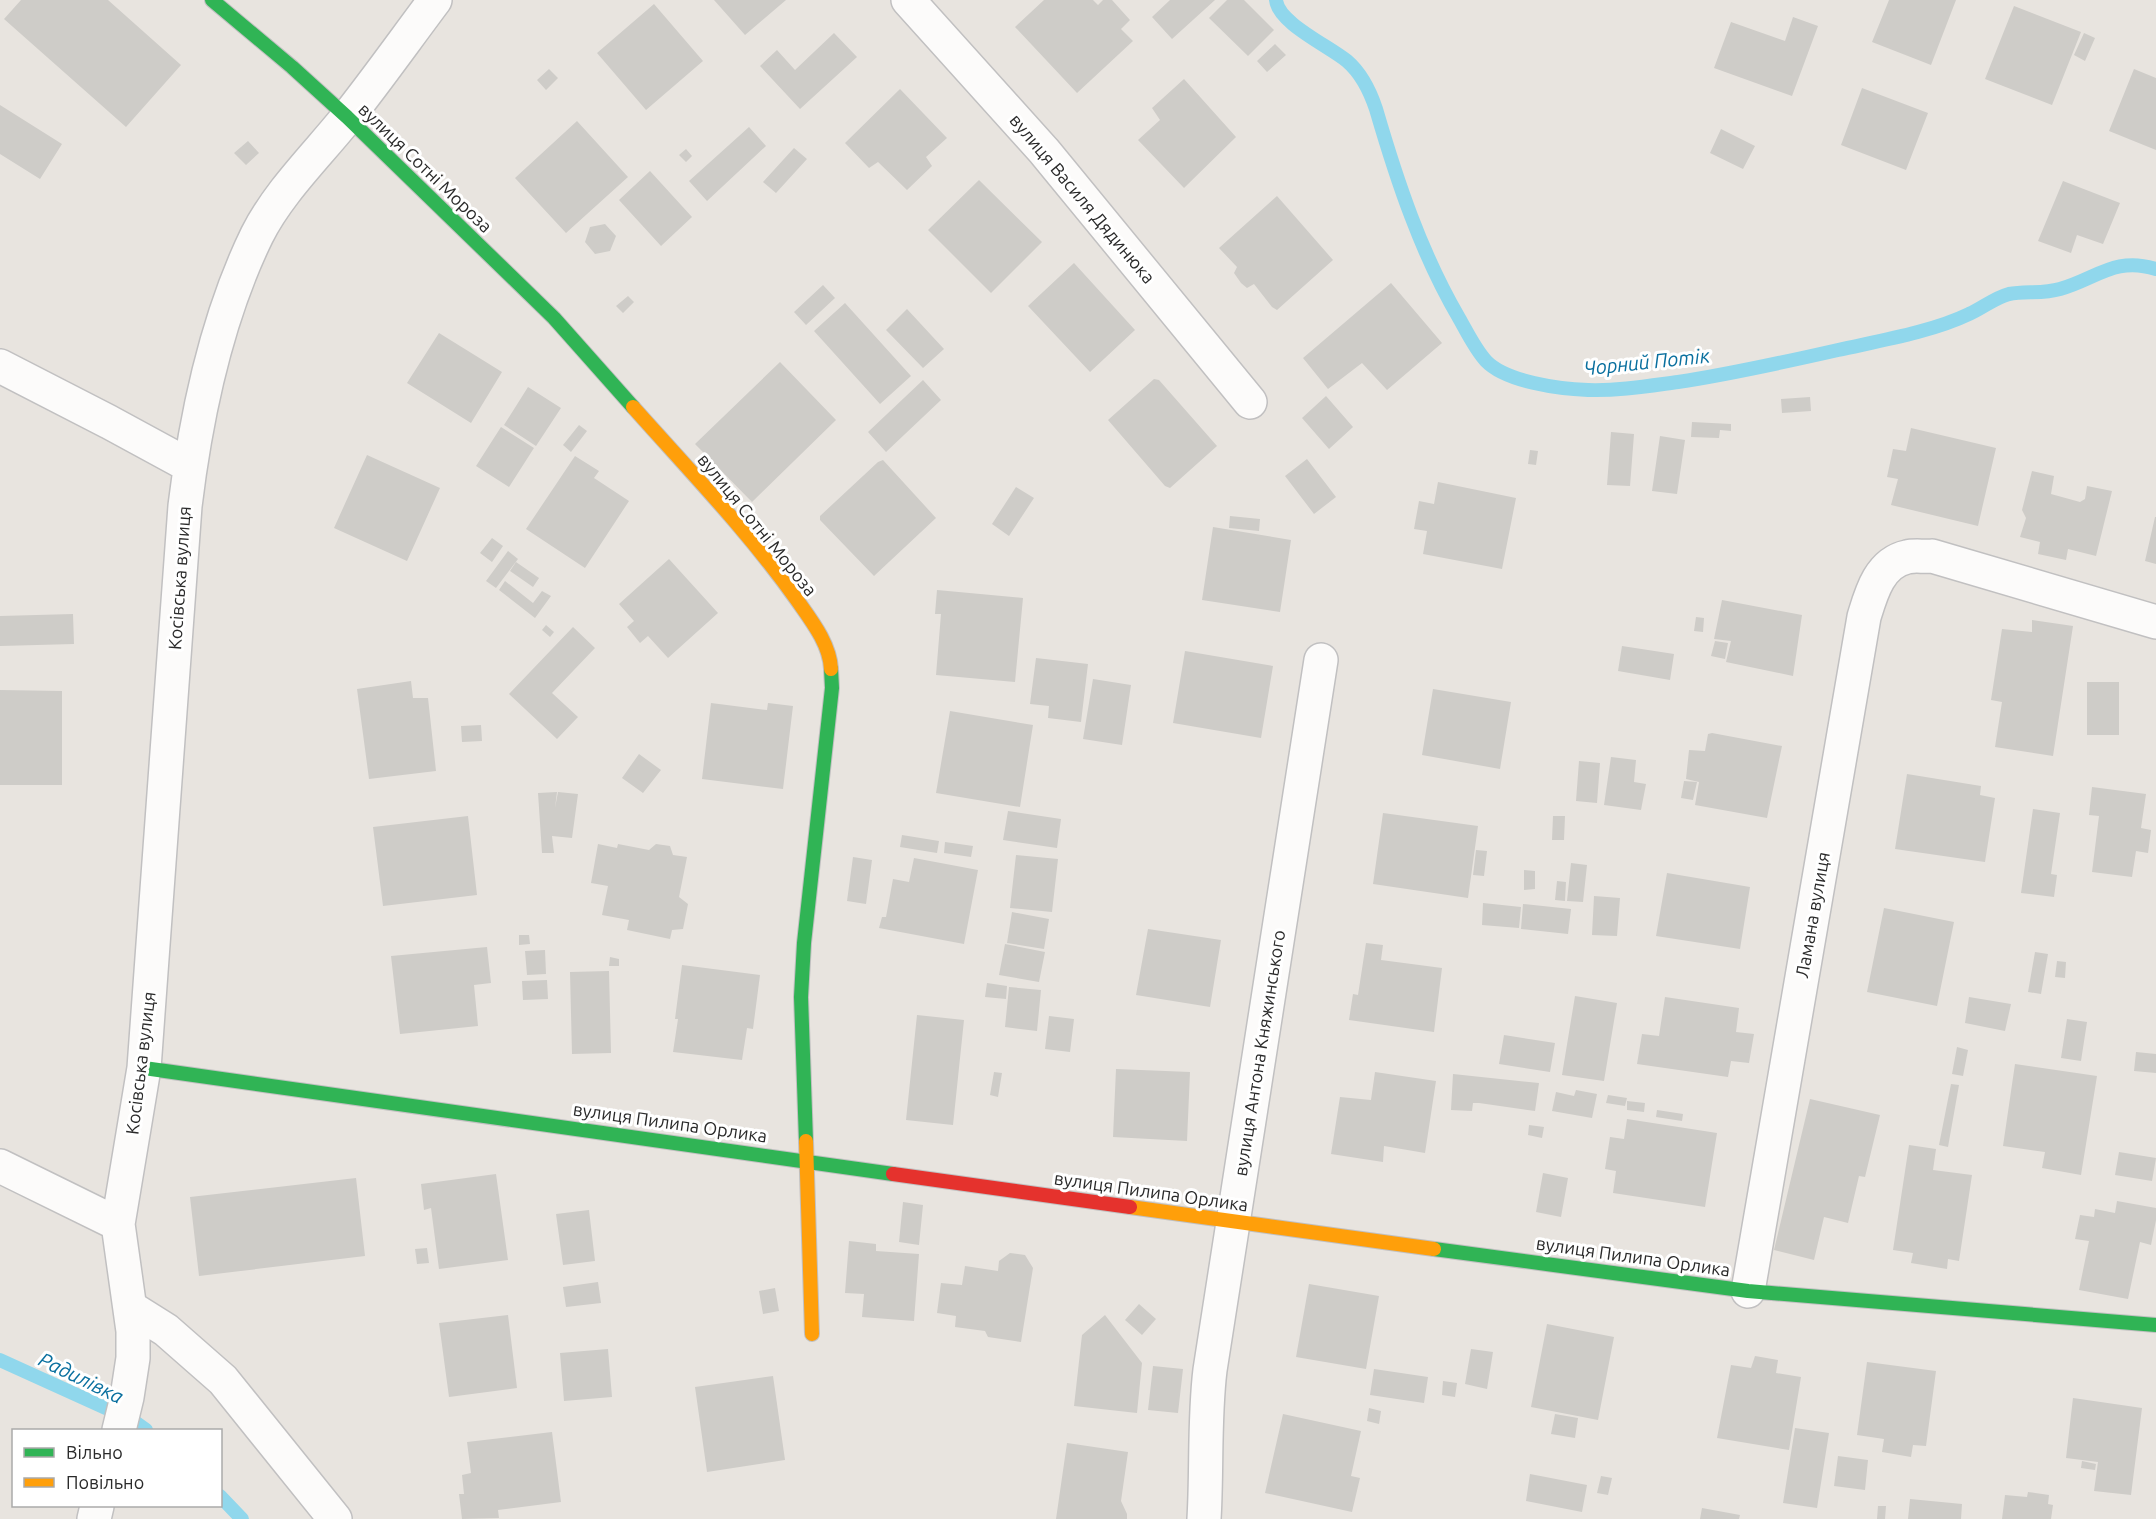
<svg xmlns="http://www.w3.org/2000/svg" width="2156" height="1519" viewBox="0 0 2156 1519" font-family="Ubuntu,sans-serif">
	<rect width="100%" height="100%" fill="#e8e4df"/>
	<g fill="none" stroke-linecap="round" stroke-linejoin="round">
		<path stroke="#90d7ec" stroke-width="14" d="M 1276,0 C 1278,23 1329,46 1347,61 C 1361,73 1370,91 1376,109 C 1397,181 1421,253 1459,318 C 1467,332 1475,349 1486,361 C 1506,382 1560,389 1588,390 C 1618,391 1648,386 1678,382 C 1732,374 1785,362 1838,350 C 1878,341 1932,332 1969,314 C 1983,308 1994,298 2009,294 C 2025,291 2043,294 2060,289 C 2096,279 2115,256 2156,269
			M 0,1360 L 132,1420 L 146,1430
			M 220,1496 L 242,1519"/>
	</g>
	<path fill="#ceccc8" d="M 21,0 L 108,0 L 181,65 L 126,127 L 4,19 Z
		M 714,0 L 786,0 L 745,35 Z
		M 1044,0 L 1093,0 L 1098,5 L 1103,0 L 1112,0 L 1130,20 L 1121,29 L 1133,41 L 1077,93 L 1015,27 Z
		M 1170,0 L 1215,0 L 1172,39 L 1152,17 Z
		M 1227,0 L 1244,0 L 1274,30 L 1248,56 L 1209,18 Z
		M 1889,0 L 1956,0 L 1931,65 L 1872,42 Z
		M 654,4 L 703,61 L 646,110 L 597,53 Z
		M 2014,6 L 2081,32 L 2052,105 L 1985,79 Z
		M 1793,17 L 1818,26 L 1792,96 L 1714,68 L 1731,22 L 1785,41 Z
		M 834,33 L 857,57 L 800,109 L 760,66 L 777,50 L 795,70 Z
		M 2084,33 L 2095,38 L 2085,61 L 2074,55 Z
		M 1275,44 L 1286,55 L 1267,72 L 1257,61 Z
		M 549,69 L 558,78 L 546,90 L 537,80 Z
		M 2134,69 L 2156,78 L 2156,150 L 2109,131 Z
		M 1184,79 L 1236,137 L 1184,188 L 1138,140 L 1160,120 L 1152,108 Z
		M 1862,88 L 1928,113 L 1906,170 L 1841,145 Z
		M 900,89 L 947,138 L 926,157 L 932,166 L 907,190 L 878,162 L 869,168 L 845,143 Z
		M 0,105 L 62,144 L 40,179 L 0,154 Z
		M 577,121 L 628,177 L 566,233 L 515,178 Z
		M 749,127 L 766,146 L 707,201 L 689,181 Z
		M 1721,129 L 1755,146 L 1743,169 L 1710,153 Z
		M 248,141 L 259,153 L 246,165 L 234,153 Z
		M 794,148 L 807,159 L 776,193 L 763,182 Z
		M 686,149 L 692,156 L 686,162 L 679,155 Z
		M 650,171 L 692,217 L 661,246 L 619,200 Z
		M 979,180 L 1042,242 L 991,293 L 928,230 Z
		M 2063,181 L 2120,203 L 2103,244 L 2077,235 L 2071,253 L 2038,241 Z
		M 1277,196 L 1333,260 L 1277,310 L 1272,307 L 1254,284 L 1247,288 L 1241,283 L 1234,273 L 1237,267 L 1219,248 Z
		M 605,224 L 616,236 L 610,251 L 595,254 L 585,242 L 590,227 Z
		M 1074,263 L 1135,330 L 1090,372 L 1028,306 Z
		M 1391,283 L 1442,343 L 1387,390 L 1362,363 L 1328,389 L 1303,358 Z
		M 823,285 L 835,298 L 806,325 L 794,312 Z
		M 628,296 L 634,302 L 623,313 L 616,306 Z
		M 845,303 L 911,376 L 880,404 L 814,331 Z
		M 907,309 L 944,349 L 923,368 L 886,330 Z
		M 439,333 L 502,372 L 471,423 L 407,383 Z
		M 780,362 L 836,420 L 752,502 L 695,444 Z
		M 1154,379 L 1159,380 L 1217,446 L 1170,488 L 1165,486 L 1108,420 Z
		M 923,380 L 941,400 L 886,452 L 868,432 Z
		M 528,387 L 561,408 L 536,446 L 504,425 Z
		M 1326,396 L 1353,427 L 1329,449 L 1302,418 Z
		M 1810,397 L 1811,411 L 1782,413 L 1781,399 Z
		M 1692,422 L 1731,424 L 1731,431 L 1720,430 L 1719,438 L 1691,437 Z
		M 579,425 L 587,431 L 571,452 L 563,445 Z
		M 501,427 L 534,448 L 509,487 L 476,466 Z
		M 1911,428 L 1996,448 L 1978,526 L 1891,505 L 1898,479 L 1887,477 L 1893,449 L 1906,451 Z
		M 1611,432 L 1634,434 L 1630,486 L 1607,485 Z
		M 1660,436 L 1685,440 L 1677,494 L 1652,491 Z
		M 1530,450 L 1538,451 L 1536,465 L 1528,464 Z
		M 367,455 L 440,488 L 407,561 L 334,528 Z
		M 575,456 L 599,471 L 594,478 L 629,501 L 585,568 L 526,529 Z
		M 1307,459 L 1336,497 L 1314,514 L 1285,476 Z
		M 883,460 L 936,518 L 874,576 L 820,520 L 820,516 L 878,462 Z
		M 2032,471 L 2054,476 L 2051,494 L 2080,502 L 2085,499 L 2087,486 L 2112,491 L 2096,556 L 2068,549 L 2066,560 L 2038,554 L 2040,542 L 2020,537 L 2026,518 L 2022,510 Z
		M 1438,482 L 1516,498 L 1502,569 L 1423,554 L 1427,531 L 1414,529 L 1419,501 L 1434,504 Z
		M 1016,487 L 1034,498 L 1009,536 L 992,524 Z
		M 1230,516 L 1260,519 L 1259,531 L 1229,528 Z
		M 2155,517 L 2156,517 L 2156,564 L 2145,561 Z
		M 1213,527 L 1291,540 L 1280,612 L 1202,600 Z
		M 492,538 L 503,546 L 492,562 L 480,553 Z
		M 508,551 L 518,559 L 496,588 L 486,581 Z
		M 669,559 L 718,613 L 668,658 L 648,636 L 640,643 L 627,627 L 634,621 L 619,604 Z
		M 516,562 L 539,578 L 533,587 L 510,571 Z
		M 505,581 L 533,603 L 542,591 L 551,596 L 535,618 L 499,590 Z
		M 937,590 L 1023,598 L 1015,682 L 936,675 L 941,614 L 935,614 Z
		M 1722,600 L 1802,615 L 1793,676 L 1726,662 L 1731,641 L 1714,639 Z
		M 73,614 L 74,644 L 0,646 L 0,616 Z
		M 1696,617 L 1704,618 L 1703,632 L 1694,631 Z
		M 2032,620 L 2073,626 L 2053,756 L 1995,747 L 2002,702 L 1991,700 L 2002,629 L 2032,632 Z
		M 546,625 L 554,632 L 550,637 L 542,630 Z
		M 573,627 L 595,648 L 552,693 L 578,717 L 557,739 L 509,694 Z
		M 1715,641 L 1728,643 L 1725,659 L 1711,656 Z
		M 1622,646 L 1674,654 L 1670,680 L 1618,671 Z
		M 1185,651 L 1273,666 L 1261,738 L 1173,723 Z
		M 1036,658 L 1088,664 L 1081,722 L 1048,718 L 1049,706 L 1030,704 Z
		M 1093,679 L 1131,685 L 1122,745 L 1083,739 Z
		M 411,681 L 413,698 L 428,698 L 436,771 L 369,779 L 357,689 Z
		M 2087,682 L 2119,682 L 2119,735 L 2087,735 Z
		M 1433,689 L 1511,702 L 1500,769 L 1422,755 Z
		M 0,690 L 62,691 L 62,785 L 0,785 Z
		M 711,703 L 767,710 L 768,703 L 793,706 L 783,789 L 702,779 Z
		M 950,711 L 1033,725 L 1020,807 L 936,793 Z
		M 481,725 L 482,741 L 462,742 L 461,726 Z
		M 1712,733 L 1782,746 L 1767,818 L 1695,805 L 1699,782 L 1686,779 L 1689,750 L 1705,751 L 1708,734 Z
		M 639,754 L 661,770 L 643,793 L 622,778 Z
		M 1611,757 L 1636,760 L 1634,782 L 1646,784 L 1641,810 L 1604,805 Z
		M 1579,761 L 1600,763 L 1597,803 L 1576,801 Z
		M 1907,774 L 1981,786 L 1980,795 L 1995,798 L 1985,862 L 1895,849 Z
		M 1684,781 L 1697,782 L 1693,800 L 1681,798 Z
		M 2092,787 L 2146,794 L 2141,828 L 2151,830 L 2148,853 L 2136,851 L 2132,877 L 2092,872 L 2099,816 L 2089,815 Z
		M 557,792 L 555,808 L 558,792 L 578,794 L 572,838 L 552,836 L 554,853 L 542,853 L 538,793 Z
		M 2033,809 L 2060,813 L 2051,874 L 2057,875 L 2054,897 L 2021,893 Z
		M 1008,811 L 1061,819 L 1057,848 L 1003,840 Z
		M 1383,813 L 1478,826 L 1468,898 L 1373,884 Z
		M 468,816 L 477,895 L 383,906 L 373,827 Z
		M 1553,816 L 1565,816 L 1564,840 L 1552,840 Z
		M 902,835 L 939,841 L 937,853 L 900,847 Z
		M 945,842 L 973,846 L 971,857 L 944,853 Z
		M 598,844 L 617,848 L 618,844 L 649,850 L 656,844 L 670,846 L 673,855 L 687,857 L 679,897 L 688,904 L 683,929 L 672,930 L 670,939 L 627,930 L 629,920 L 602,915 L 608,886 L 591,883 Z
		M 1476,850 L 1487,851 L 1484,876 L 1473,875 Z
		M 1016,855 L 1058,859 L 1052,912 L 1010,908 Z
		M 853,857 L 872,860 L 866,904 L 847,901 Z
		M 914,858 L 978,870 L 964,944 L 879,928 L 882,917 L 886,917 L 893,879 L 909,882 Z
		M 1571,863 L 1587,865 L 1583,902 L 1567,901 Z
		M 1524,870 L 1535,871 L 1535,889 L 1524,890 Z
		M 1667,873 L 1750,887 L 1740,949 L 1656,936 Z
		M 1557,881 L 1566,882 L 1565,901 L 1555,900 Z
		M 1594,896 L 1620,898 L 1617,936 L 1592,935 Z
		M 1483,903 L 1521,907 L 1519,928 L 1482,925 Z
		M 1523,904 L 1571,909 L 1568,934 L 1521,929 Z
		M 1884,908 L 1954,922 L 1937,1006 L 1867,992 Z
		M 1012,912 L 1049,919 L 1044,949 L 1007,943 Z
		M 1148,929 L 1221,940 L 1210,1007 L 1136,995 Z
		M 519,935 L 529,935 L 530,944 L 519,945 Z
		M 1366,943 L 1383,945 L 1381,960 L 1442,968 L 1434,1032 L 1349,1020 L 1353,994 L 1358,995 Z
		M 1005,944 L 1045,952 L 1039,982 L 999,975 Z
		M 487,947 L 491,983 L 474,985 L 478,1026 L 400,1034 L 391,956 Z
		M 545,950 L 546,974 L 527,975 L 525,951 Z
		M 2035,952 L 2048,954 L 2041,994 L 2028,992 Z
		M 610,957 L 619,959 L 619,966 L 609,966 Z
		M 2057,961 L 2066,962 L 2065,978 L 2055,977 Z
		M 682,965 L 760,975 L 753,1029 L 747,1028 L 742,1060 L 673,1052 L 678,1019 L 675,1019 Z
		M 609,971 L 611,1053 L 572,1054 L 570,972 Z
		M 547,980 L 548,999 L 523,1000 L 522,981 Z
		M 987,983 L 1007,986 L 1006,999 L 985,997 Z
		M 1009,987 L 1041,990 L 1037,1031 L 1005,1027 Z
		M 1575,996 L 1617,1003 L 1604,1081 L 1562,1075 Z
		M 1665,997 L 1739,1008 L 1736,1032 L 1754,1034 L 1749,1063 L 1731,1061 L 1728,1077 L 1637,1064 L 1642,1034 L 1659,1036 Z
		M 1969,997 L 2011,1004 L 2005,1031 L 1965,1023 Z
		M 917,1015 L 964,1020 L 953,1125 L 906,1120 Z
		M 1049,1016 L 1074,1019 L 1070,1052 L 1045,1049 Z
		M 2067,1019 L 2087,1022 L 2081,1061 L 2061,1058 Z
		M 1504,1035 L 1555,1043 L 1550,1072 L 1499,1064 Z
		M 1957,1047 L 1968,1050 L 1963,1076 L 1952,1074 Z
		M 2136,1052 L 2156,1054 L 2156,1073 L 2134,1071 Z
		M 2015,1064 L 2097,1076 L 2081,1175 L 2042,1168 L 2045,1152 L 2003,1146 Z
		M 1116,1069 L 1190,1072 L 1187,1141 L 1113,1137 Z
		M 994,1072 L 1002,1073 L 998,1097 L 990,1095 Z
		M 1375,1072 L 1436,1081 L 1425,1153 L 1384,1146 L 1383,1162 L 1331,1154 L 1340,1097 L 1371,1100 Z
		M 1453,1074 L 1539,1083 L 1535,1111 L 1479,1103 L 1473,1103 L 1472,1111 L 1451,1110 Z
		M 1951,1084 L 1959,1085 L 1948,1147 L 1939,1145 Z
		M 1576,1090 L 1597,1094 L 1592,1118 L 1552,1111 L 1556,1092 L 1574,1096 Z
		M 1608,1095 L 1627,1098 L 1625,1106 L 1606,1103 Z
		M 1810,1099 L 1880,1115 L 1865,1177 L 1859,1176 L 1848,1223 L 1824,1217 L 1814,1260 L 1774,1250 Z
		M 1627,1101 L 1645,1103 L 1644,1112 L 1627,1110 Z
		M 1657,1110 L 1683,1114 L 1682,1121 L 1656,1117 Z
		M 1627,1119 L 1717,1133 L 1705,1207 L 1613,1193 L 1616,1171 L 1605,1169 L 1610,1137 L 1624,1139 Z
		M 1529,1125 L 1544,1127 L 1542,1138 L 1528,1135 Z
		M 1909,1145 L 1936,1149 L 1933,1170 L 1972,1175 L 1959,1261 L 1948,1259 L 1947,1269 L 1911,1263 L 1913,1253 L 1893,1250 Z
		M 2119,1152 L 2156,1158 L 2152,1181 L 2115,1175 Z
		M 1543,1173 L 1568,1178 L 1561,1217 L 1536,1212 Z
		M 496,1174 L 508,1260 L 439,1269 L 431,1208 L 424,1210 L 421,1184 Z
		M 356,1178 L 365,1256 L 199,1276 L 190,1197 Z
		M 2117,1201 L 2156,1208 L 2156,1220 L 2151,1245 L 2140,1242 L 2128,1299 L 2079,1290 L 2089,1241 L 2075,1239 L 2080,1215 L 2094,1217 L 2095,1209 L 2115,1213 Z
		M 903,1202 L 923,1205 L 919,1245 L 899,1242 Z
		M 589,1210 L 595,1261 L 563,1265 L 556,1214 Z
		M 849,1241 L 876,1244 L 876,1251 L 919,1254 L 914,1321 L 862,1317 L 864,1294 L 845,1293 Z
		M 427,1248 L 429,1263 L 417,1264 L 415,1249 Z
		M 1010,1253 L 1025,1255 L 1033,1268 L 1021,1342 L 988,1337 L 985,1331 L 955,1327 L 956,1316 L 937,1313 L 941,1283 L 962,1285 L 965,1266 L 998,1271 L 999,1261 Z
		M 598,1282 L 601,1303 L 566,1307 L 563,1287 Z
		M 1309,1284 L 1379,1296 L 1366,1369 L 1296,1357 Z
		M 775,1288 L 779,1311 L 763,1314 L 759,1291 Z
		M 1139,1304 L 1156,1319 L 1142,1335 L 1125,1320 Z
		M 508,1315 L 517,1388 L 449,1397 L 439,1323 Z
		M 1105,1315 L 1142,1363 L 1137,1413 L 1074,1406 L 1082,1335 Z
		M 1547,1324 L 1614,1337 L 1598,1420 L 1531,1407 Z
		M 608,1349 L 612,1397 L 564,1401 L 560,1353 Z
		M 1471,1349 L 1493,1352 L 1487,1389 L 1465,1384 Z
		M 1755,1356 L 1778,1360 L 1776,1373 L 1801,1377 L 1789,1450 L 1717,1438 L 1731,1365 L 1751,1368 Z
		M 1867,1362 L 1936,1371 L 1926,1446 L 1913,1445 L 1911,1457 L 1882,1452 L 1884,1439 L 1857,1435 Z
		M 1153,1366 L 1183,1369 L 1178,1413 L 1148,1410 Z
		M 1374,1369 L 1428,1377 L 1424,1403 L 1370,1395 Z
		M 773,1376 L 785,1460 L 707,1472 L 695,1387 Z
		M 1443,1381 L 1457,1383 L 1455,1397 L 1442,1395 Z
		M 2073,1398 L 2142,1408 L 2131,1495 L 2094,1491 L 2098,1462 L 2066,1458 Z
		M 1369,1408 L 1381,1411 L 1379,1424 L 1367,1421 Z
		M 1283,1414 L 1361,1431 L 1351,1476 L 1360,1478 L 1352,1512 L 1265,1493 Z
		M 1555,1414 L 1578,1418 L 1575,1438 L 1551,1434 Z
		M 1795,1428 L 1829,1433 L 1817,1508 L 1783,1503 Z
		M 552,1432 L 561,1502 L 498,1510 L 499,1518 L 462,1519 L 459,1494 L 464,1494 L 462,1475 L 471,1473 L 467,1442 Z
		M 1067,1443 L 1128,1452 L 1121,1501 L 1127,1514 L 1127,1519 L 1056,1519 Z
		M 1838,1456 L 1868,1460 L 1865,1490 L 1834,1486 Z
		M 2082,1461 L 2096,1464 L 2095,1470 L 2081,1468 Z
		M 1530,1474 L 1587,1485 L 1582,1512 L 1526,1501 Z
		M 1601,1476 L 1612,1478 L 1608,1495 L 1597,1493 Z
		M 2028,1492 L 2049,1495 L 2048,1504 L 2053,1505 L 2051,1519 L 2002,1519 L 2005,1495 L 2027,1497 Z
		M 1910,1499 L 1962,1504 L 1961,1519 L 1908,1519 Z
		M 1878,1506 L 1886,1506 L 1885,1519 L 1877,1519 Z
		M 1702,1508 L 1740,1515 L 1739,1519 L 1700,1519 Z"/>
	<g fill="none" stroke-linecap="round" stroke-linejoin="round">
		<defs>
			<path id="street" d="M 908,0 L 1044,151 L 1250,402
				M 0,366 L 109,422 L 190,466
				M 0,1166 L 118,1224
				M 1748,1291 L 1864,617 C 1871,594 1879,563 1907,557 C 1915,555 1924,557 1932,556 L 2156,622
				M 131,1308 L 166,1330 L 223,1380 L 335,1519
				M 119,1430 L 127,1397 L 133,1358 L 133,1331 L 118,1224 L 144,1068 L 185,506 C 196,415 216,319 257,235 C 278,193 315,157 345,120 C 376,81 405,40 435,0
				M 94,1519 L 97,1506
				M 1204,1519 C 1207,1469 1204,1419 1210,1370 L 1321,660"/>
			<path id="fast" d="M 212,0 L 292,67 L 347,117 L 554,318 L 633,407
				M 144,1068 L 893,1174
				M 806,1141 L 801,997 L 804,943 L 832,688 L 831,669
				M 1434,1249 L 1748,1291 L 2156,1325"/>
			<path id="slow" d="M 633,407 C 689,470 748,531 797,600 C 811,620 830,644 831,669
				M 806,1141 L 812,1334
				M 1130,1207 L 1434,1249"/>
			<path id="jam" d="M 893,1174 L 1130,1207"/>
		</defs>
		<use href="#street" stroke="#c1c0c1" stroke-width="36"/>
		<use href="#fast" stroke="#c1c0c1" stroke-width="16"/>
		<use href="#slow" stroke="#c1c0c1" stroke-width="16"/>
		<use href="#jam" stroke="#c1c0c1" stroke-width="16"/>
		<use href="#street" stroke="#fcfbfa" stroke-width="33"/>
		<use href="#fast" stroke="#30b455" stroke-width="14"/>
		<use href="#slow" stroke="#ff9f0a" stroke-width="14"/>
		<use href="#jam" stroke="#e5322d" stroke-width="14"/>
	</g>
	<g text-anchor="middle" stroke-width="6" stroke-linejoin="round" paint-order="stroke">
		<g font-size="18" fill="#2a2a2a" stroke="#fff">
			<text transform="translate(425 168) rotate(44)" y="6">вулиця Сотні Мороза</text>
			<text transform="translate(1082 199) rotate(50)" y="6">вулиця Василя Дядинюка</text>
			<text transform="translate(757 525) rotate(51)" y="6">вулиця Сотні Мороза</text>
			<text transform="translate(180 578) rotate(-86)" y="6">Косівська вулиця</text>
			<text transform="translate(1813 915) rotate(-80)" y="6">Ламана вулиця</text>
			<text transform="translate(1260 1053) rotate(-81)" y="6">вулиця Антона Княжинського</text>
			<text transform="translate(141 1063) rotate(-83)" y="6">Косівська вулиця</text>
			<text transform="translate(670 1123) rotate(8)" y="6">вулиця Пилипа Орлика</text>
			<text transform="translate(1151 1192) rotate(8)" y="6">вулиця Пилипа Орлика</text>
			<text transform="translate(1633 1257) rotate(8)" y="6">вулиця Пилипа Орлика</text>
		</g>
		<g font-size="20" font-style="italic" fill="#096f9e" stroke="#fff">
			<text transform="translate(1647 362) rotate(-6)" y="7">Чорний Потік</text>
			<text transform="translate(81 1378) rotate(26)" y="7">Радилівка</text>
		</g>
	</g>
	<rect x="12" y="1429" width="210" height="78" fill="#ffffff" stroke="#aaaaaa" stroke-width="1.5"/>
	<rect x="24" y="1448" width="30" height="9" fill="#30b455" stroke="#aaaaaa" stroke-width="1.5"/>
	<text x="66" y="1459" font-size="18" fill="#2a2a2a">Вільно</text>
	<rect x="24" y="1478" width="30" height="9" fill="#ff9f0a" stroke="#aaaaaa" stroke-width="1.5"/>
	<text x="66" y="1489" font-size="18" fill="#2a2a2a">Повільно</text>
</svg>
